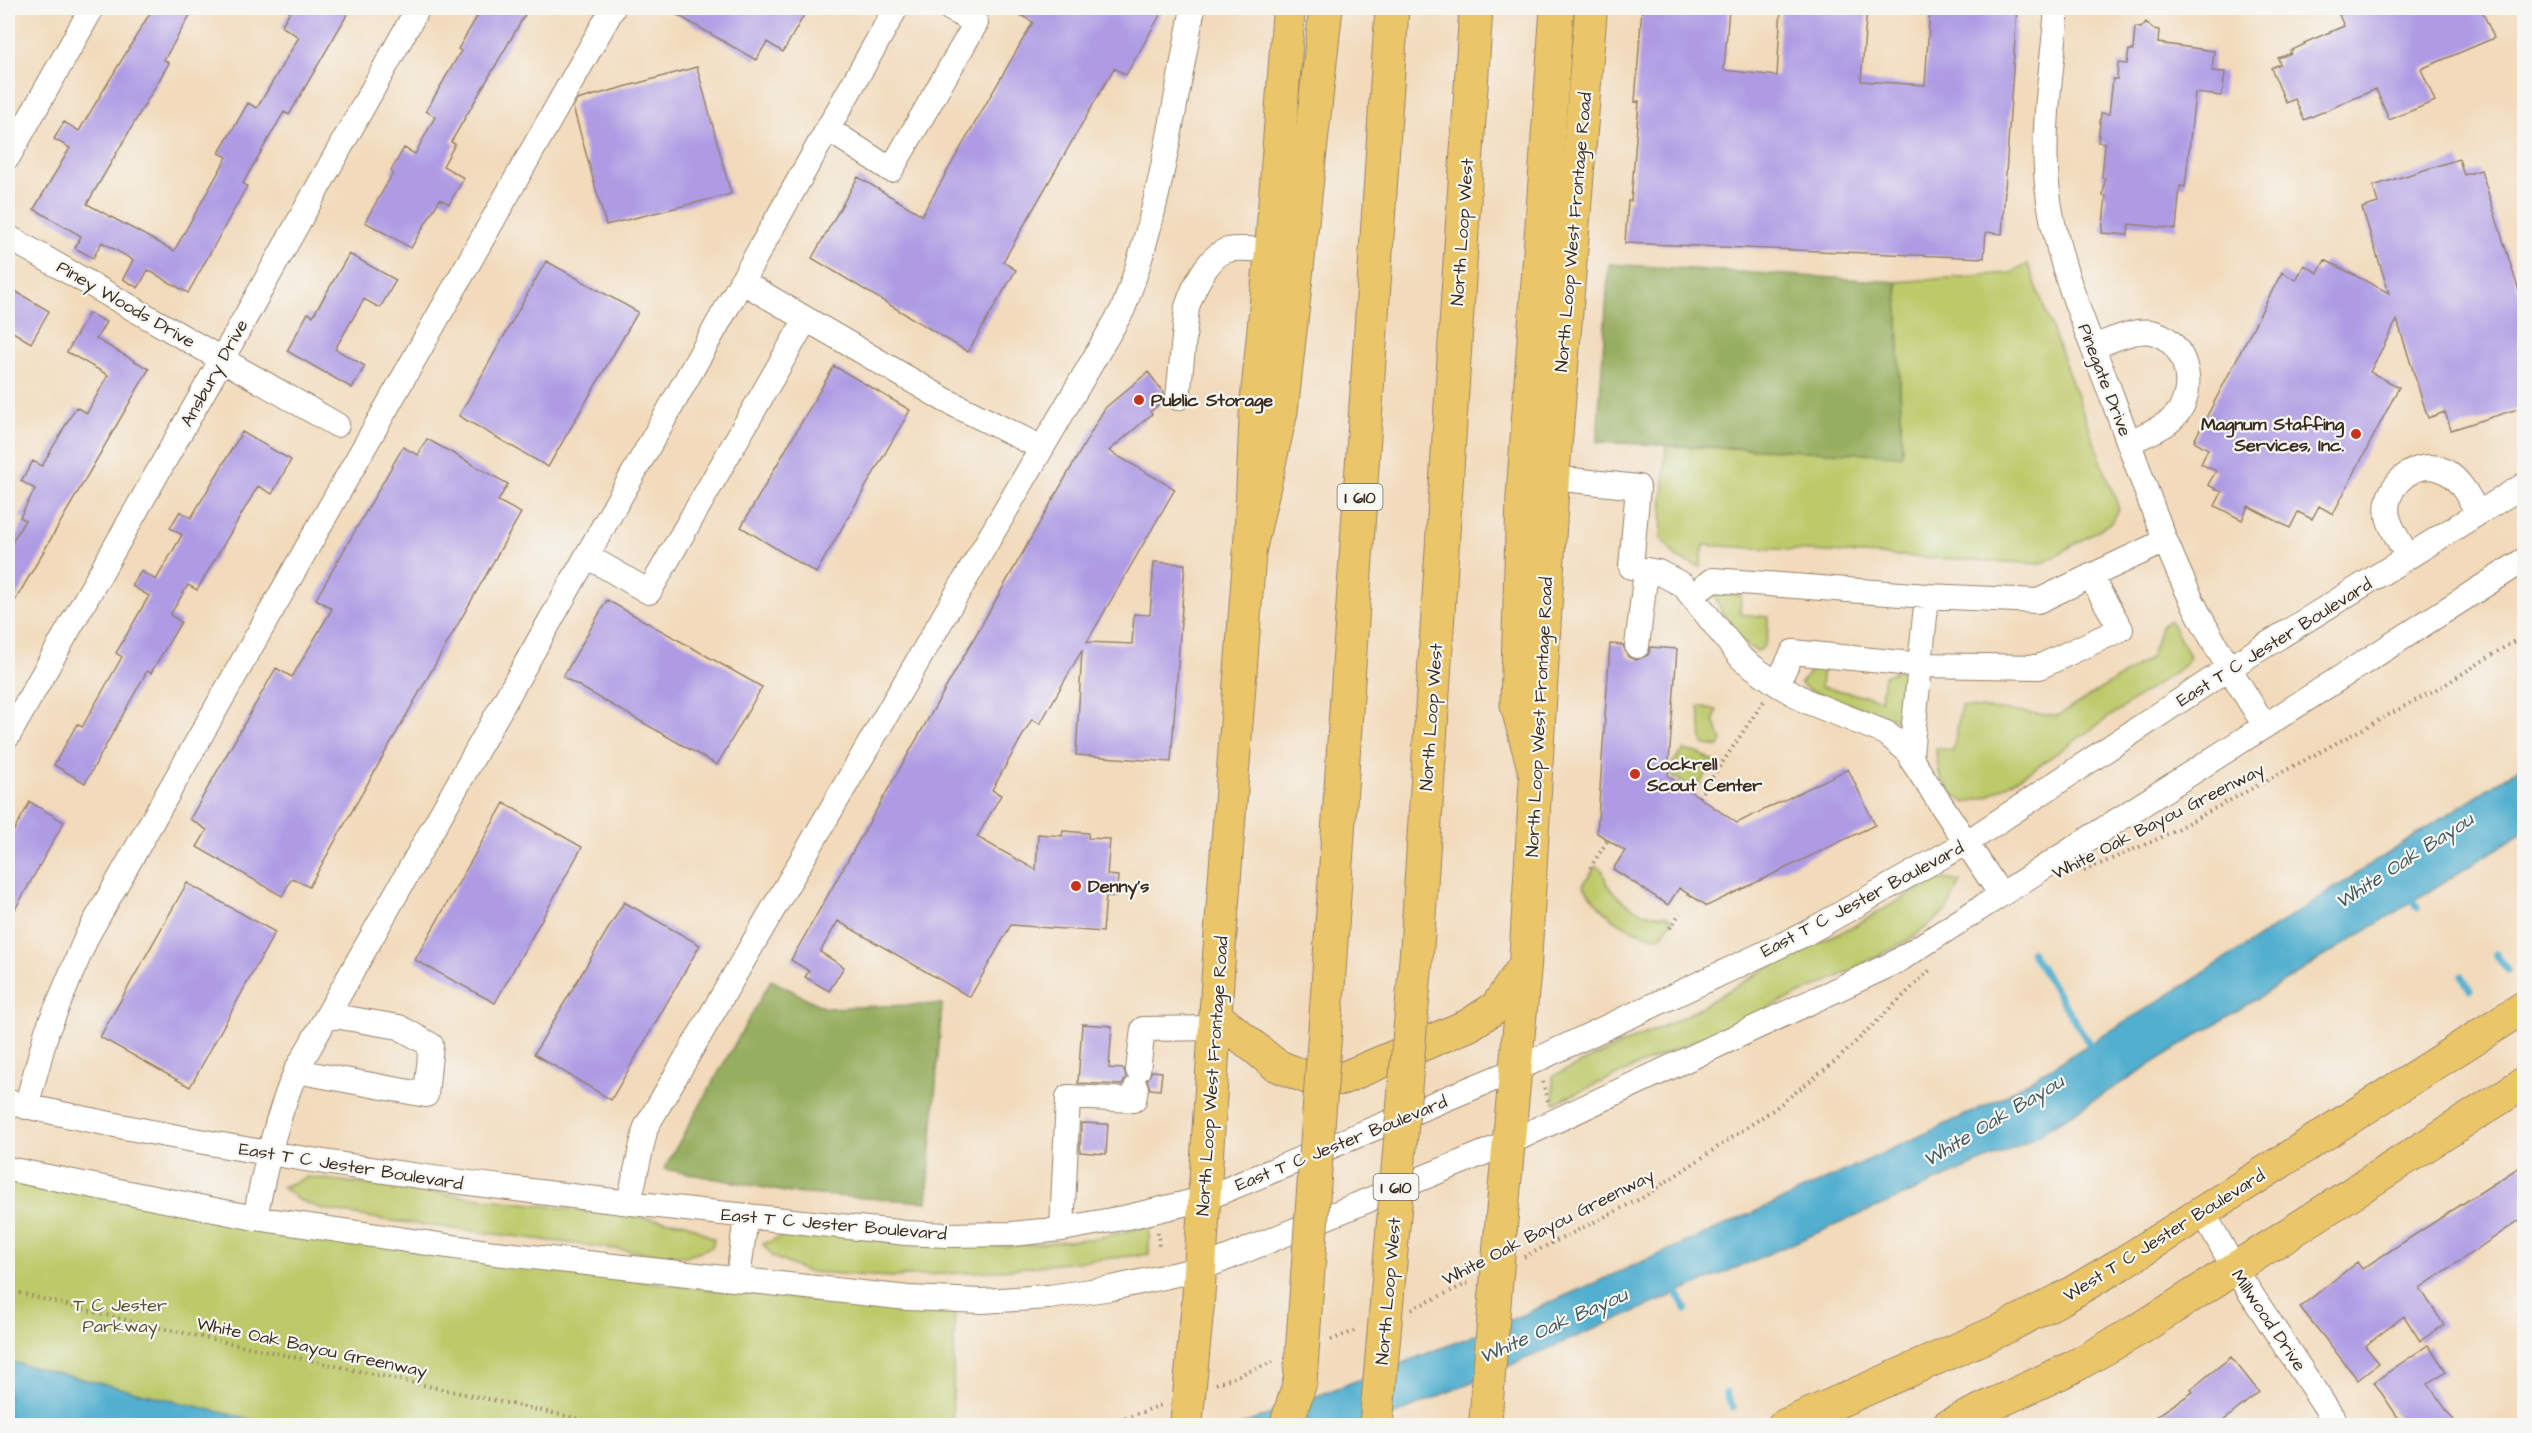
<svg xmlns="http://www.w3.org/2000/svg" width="2532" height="1433" viewBox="0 0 2532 1433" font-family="'Architects Daughter',sans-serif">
	<rect width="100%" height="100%" fill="#f6f6f2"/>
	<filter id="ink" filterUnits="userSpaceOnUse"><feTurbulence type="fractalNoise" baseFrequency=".0167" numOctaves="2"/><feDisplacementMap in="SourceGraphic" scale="12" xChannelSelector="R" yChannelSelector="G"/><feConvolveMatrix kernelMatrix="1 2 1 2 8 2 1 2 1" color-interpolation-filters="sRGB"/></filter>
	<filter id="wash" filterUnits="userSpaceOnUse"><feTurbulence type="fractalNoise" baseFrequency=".008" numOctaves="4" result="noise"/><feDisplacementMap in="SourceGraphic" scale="24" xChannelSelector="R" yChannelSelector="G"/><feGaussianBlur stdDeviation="1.35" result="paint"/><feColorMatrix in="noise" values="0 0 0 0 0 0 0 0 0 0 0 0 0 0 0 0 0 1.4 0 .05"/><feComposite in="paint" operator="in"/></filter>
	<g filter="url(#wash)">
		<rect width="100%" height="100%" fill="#f2daba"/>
		<path fill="#bdca6b" stroke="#7c7a44" stroke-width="1.5" d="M 2028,264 L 2119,509 L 2112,522 L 2042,564 L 1704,545 L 1700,567 L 1677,558 L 1661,538 L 1666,446 L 1902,454 L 1897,282 L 2011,273 Z
			M 1717,593 L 1741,595 L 1740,614 L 1768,617 C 1767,629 1770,645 1758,651 C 1739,646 1721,614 1715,596 Z
			M 2170,620 L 2189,656 L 2186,664 L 2038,766 L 1987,797 L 1965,803 C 1941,786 1937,777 1936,748 L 1953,751 L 1961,706 L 2058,716 L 2150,658 L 2162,625 Z
			M 1823,665 L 1821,687 L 1881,699 L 1884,676 L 1900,670 L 1916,677 L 1905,722 L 1810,691 L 1800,683 L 1811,671 Z
			M 1699,706 L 1717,710 L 1714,720 L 1722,741 L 1719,747 L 1706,745 L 1702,741 Z
			M 1684,750 L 1700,754 L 1715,762 L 1695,790 L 1673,776 L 1673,762 Z
			M 1596,866 L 1603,871 C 1608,896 1640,918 1665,915 L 1673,920 L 1662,935 L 1658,937 C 1623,931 1602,914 1583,885 Z
			M 1938,878 L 1961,882 L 1946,911 L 1914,937 L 1840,976 L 1554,1103 L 1553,1076 L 1685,1016 L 1785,958 L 1856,925 Z
			M 307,1177 L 686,1223 L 714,1239 L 712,1247 L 686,1256 L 639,1252 L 385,1220 L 322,1209 L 299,1200 L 282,1187 Z
			M 8,1178 C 322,1232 636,1294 955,1310 L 952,1425 L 8,1426 Z
			M 1149,1226 L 1149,1254 L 993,1271 L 892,1277 L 807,1272 L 773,1257 L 763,1244 L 801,1229 L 913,1244 L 1013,1246 L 1098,1238 Z"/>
		<path fill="#96ae5f" stroke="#686c3e" stroke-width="1.5" d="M 1609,264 L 1897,282 L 1902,455 L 1597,442 Z
			M 771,980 L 825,1008 L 942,1004 L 927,1202 L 791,1193 L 664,1169 Z"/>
		<path fill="#51afcf" stroke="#466c76" stroke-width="1.5" d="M 2524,765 L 2524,832 L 2023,1144 L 1372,1425 L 1239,1426 L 1488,1330 L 1786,1198 L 2000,1099 L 2190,982 Z
			M 8,1361 L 274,1425 L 8,1425 Z"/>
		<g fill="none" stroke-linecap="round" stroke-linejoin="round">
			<path stroke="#51afcf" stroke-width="7" d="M 2408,895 L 2417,908
				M 2031,952 L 2094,1051
				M 2496,954 L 2507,970
				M 2462,976 L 2470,990
				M 1675,1288 L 1686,1310
				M 1726,1393 L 1733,1408"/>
		</g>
		<g id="blocks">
			<path fill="#ae9be4" d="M 153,8 L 194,8 L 164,60 L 169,63 L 87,204 L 174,251 L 227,157 L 219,153 L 248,103 L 257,108 L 299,37 L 281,26 L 292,8 L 351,8 L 289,115 L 284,112 L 243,183 L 247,186 L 188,293 L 148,270 L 138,288 L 123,279 L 133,260 L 102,242 L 93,258 L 75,248 L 81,236 L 34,209 L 70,148 L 54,139 L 64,122 L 79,131 Z
				M 482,8 L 529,8 L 451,142 L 455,144 L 443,166 L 464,178 L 449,204 L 440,199 L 411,248 L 365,222 L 393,173 L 391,171 L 404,148 L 415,154 L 435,117 L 426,111 L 461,51 L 458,49 Z
				M 665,8 L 808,8 L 783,52 L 767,42 L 756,60 Z
				M 1008,8 L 1164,8 L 1126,75 L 1114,68 L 1003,262 L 1016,270 L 968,352 L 812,258 L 858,177 L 922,215 L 1033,22 Z
				M 1642,8 L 1729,8 L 1724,70 L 1777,76 L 1781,8 L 1867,8 L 1861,81 L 1925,85 L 1930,8 L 2017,8 L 2002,234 L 1986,232 L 1984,258 L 1625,243 L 1628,201 L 1631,201 L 1639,101 L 1635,102 Z
				M 2356,8 L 2481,8 L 2494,38 L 2421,69 L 2435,101 L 2389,120 L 2376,89 L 2304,120 L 2295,99 L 2286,103 L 2271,68 L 2280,64 L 2278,58 L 2291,53 L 2290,51 L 2305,44 L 2304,43 L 2344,26 L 2339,15 Z
				M 2146,22 L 2153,29 L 2159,30 L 2158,43 L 2214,51 L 2212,71 L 2225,72 L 2222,96 L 2195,93 L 2185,187 L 2180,186 L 2176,229 L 2129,224 L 2128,235 L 2102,233 L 2106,196 L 2103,196 L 2105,178 L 2102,178 L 2105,143 L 2098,142 L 2101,113 L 2109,114 L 2113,79 L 2117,79 L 2118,63 L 2127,64 L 2129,50 L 2133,50 L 2135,27 L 2141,28 Z
				M 697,67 L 731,194 L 606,225 L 573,107 L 577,100 Z
				M 2459,159 L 2464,175 L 2481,170 L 2524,307 L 2524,407 L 2451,430 L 2445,412 L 2428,418 L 2397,320 L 2370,372 L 2399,387 L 2333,514 L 2319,506 L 2312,519 L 2298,512 L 2290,528 L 2248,506 L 2242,520 L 2215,506 L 2222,492 L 2208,485 L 2216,471 L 2201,464 L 2208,449 L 2194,441 L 2282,272 L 2296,280 L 2304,265 L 2318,273 L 2325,260 L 2389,293 L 2362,208 L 2378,203 L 2373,186 Z
				M 349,254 L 396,280 L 380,308 L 364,299 L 335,349 L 365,366 L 352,388 L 287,351 L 308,313 L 313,316 Z
				M 546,261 L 638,312 L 548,467 L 459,416 Z
				M 8,287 L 49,311 L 31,343 L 8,329 Z
				M 89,313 L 106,322 L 96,339 L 149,369 L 8,613 L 8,549 L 25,520 L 20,517 L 35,489 L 21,481 L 33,461 L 42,466 L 76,407 L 87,413 L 108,375 L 67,352 Z
				M 834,366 L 910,410 L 816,573 L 741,527 Z
				M 1148,372 L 1164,393 L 1164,400 L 1150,412 L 1152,414 L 1109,451 L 1175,489 L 1087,642 L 1132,644 L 1134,614 L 1150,615 L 1154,562 L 1185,564 L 1171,762 L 1076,755 L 1082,650 L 1040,724 L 1032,719 L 992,790 L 1001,795 L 977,837 L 1036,870 L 1038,834 L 1062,836 L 1063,831 L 1088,833 L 1088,838 L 1110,839 L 1107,875 L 1118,876 L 1116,897 L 1106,896 L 1103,932 L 1011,925 L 970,997 L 838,921 L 820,952 L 844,967 L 829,991 L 805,977 L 809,971 L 791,960 L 1105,408 Z
				M 242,432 L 291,460 L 272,494 L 258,486 L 197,590 L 188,585 L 170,615 L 181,622 L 151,673 L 147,671 L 85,783 L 54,765 L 77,724 L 82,727 L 122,657 L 116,653 L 149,596 L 132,586 L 141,571 L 156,580 L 182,535 L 170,528 L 180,511 L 191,518 Z
				M 427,439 L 508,484 L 498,501 L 521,513 L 309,887 L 292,878 L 282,896 L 197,847 L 207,830 L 190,819 L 276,668 L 292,677 L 332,609 L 316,599 L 403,447 L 418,455 Z
				M 607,600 L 762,687 L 717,765 L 563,677 Z
				M 1610,644 L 1623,645 L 1628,657 L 1636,660 L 1648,655 L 1651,647 L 1677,649 L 1668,776 L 1737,823 L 1848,769 L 1875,825 L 1707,906 L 1679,888 L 1668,905 L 1613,869 L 1625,851 L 1597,833 Z
				M 30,802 L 64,822 L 8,922 L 8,841 Z
				M 504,803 L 582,847 L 495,1003 L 415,960 Z
				M 187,883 L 275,932 L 190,1087 L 100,1037 Z
				M 624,902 L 700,945 L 611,1100 L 534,1054 Z
				M 1082,1024 L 1112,1026 L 1109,1068 L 1124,1069 L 1126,1078 L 1122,1085 L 1078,1083 Z
				M 1152,1071 L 1162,1072 L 1160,1090 L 1150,1089 L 1147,1080 Z
				M 1081,1123 L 1108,1124 L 1106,1154 L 1080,1152 Z
				M 2524,1164 L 2524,1217 L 2420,1288 L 2444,1325 L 2420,1341 L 2404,1316 L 2365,1346 L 2379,1363 L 2358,1380 L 2300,1307 L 2357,1262 L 2362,1269 Z
				M 2428,1345 L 2446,1371 L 2428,1384 L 2457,1425 L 2403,1425 L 2374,1382 Z
				M 2231,1357 L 2259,1392 L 2218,1425 L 2143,1425 L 2193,1392 L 2191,1389 Z"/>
		</g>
	</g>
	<g filter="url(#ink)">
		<use href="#blocks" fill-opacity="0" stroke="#96826c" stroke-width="1.5"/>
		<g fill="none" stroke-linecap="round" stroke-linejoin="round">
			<defs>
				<path id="minor" d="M 2057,8 C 2053,61 2043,117 2046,171 C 2050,246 2082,319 2109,389 C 2134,455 2156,524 2186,588 C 2208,636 2237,681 2265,726
					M 828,129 L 891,170 L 976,23 L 949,8
					M 8,157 L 92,8
					M 8,237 L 337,425
					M 741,281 L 945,400 L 1042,448
					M 2093,347 C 2111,341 2136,327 2155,333 C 2190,344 2199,398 2170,421 C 2159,430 2142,436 2129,442
					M 1178,398 L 1187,307 C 1193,289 1208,255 1228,250 C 1241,247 1258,250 1271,251
					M 1553,478 L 1638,487 L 1631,567 L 1658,572 L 1683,585 L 1742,659 L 1777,684 L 1808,702 L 1886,733 L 1911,754 L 1913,762 L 2001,895
					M 587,556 L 649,592 L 806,319
					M 2408,557 C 2402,545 2393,533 2389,520 C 2378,488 2419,453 2448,473 C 2462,482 2470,500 2478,513
					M 1693,595 L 1713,580 L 1927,596 L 2038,601 L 2165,541
					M 1637,646 L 1645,579
					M 1777,684 L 1793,652 L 1921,665 L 2039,667 L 2121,629 L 2090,576
					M 8,736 L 222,359 L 418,8
					M 1911,754 L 1927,596
					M 1138,1070 L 1143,1029 L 1216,1028
					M 296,1071 L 426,1095 L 431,1045 L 399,1027 L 328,1015
					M 8,1102 C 303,1170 605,1201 906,1233 L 946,1235 L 1012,1234 L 1062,1229 L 1128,1217 L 1204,1199 L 1513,1071 L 1803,935 L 1966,843 L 2229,668 L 2524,485
					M 26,1107 L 47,1031 L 87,936 L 613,8
					M 8,1169 L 255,1218 L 495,1253 L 908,1298 L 982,1301 L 1049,1297 L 1112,1288 L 1200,1269 L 1508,1143 L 1896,962 L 2524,560
					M 629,1202 L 646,1127 L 1123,309 C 1160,212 1173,109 1193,8
					M 2203,1212 L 2234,1268 L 2338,1426
					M 255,1218 C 265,1167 276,1119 296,1071 L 896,8
					M 1062,1229 L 1068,1097 L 1134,1100 L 1136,1088
					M 738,1279 L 746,1216"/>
				<path id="major" d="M 1217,1017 L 1276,1065 L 1308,1078 L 1341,1079 L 1469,1025 L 1496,1007 L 1522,969
					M 1501,1226 L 1525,965 L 1553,478 L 1591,8
					M 1198,1303 L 1220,940 L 1250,547 L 1256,406 L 1271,251 L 1289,8
					M 1485,1426 L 1495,1298
					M 1783,1426 L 2001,1330 L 2061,1299 L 2124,1262 L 2524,1007
					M 1947,1426 L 2073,1367 L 2143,1327 L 2524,1083"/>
				<path id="highway" d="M 1250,547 L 1281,411 L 1326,8
					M 1535,772 L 1517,705 L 1523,497 L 1557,8
					M 1417,948 L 1476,8
					M 1328,987 L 1392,8
					M 1286,1426 L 1300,1382"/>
			</defs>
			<use href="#minor" stroke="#96826c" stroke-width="26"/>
			<use href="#major" stroke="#96826c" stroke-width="34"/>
			<use href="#highway" stroke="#96826c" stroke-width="35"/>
			<path stroke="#96826c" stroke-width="4" stroke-dasharray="1.5 4.5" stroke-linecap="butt" d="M 1699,797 L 1764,701
				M 1590,868 L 1608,840
				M 2084,871 L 2160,838 L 2446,684 L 2524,635
				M 1670,928 L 1680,913
				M 1543,1082 L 1548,1101
				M 1158,1232 L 1159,1249
				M 1524,1257 L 1642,1198 L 1773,1110 L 1838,1059 L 1931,969
				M 8,1290 L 138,1323 L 612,1426
				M 1412,1309 L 1471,1282
				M 1331,1340 L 1357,1330
				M 1216,1384 L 1273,1362
				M 1090,1426 L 1126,1418 L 1161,1405"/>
			<use href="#minor" stroke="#fff" stroke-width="24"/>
			<use href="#major" stroke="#ebc669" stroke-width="32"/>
			<use href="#highway" stroke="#ebc669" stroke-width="33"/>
			<defs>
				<path id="major-bridge" d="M 1495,1298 L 1501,1226
					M 1186,1426 L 1198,1303"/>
				<path id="highway-bridge" d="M 1300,1382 L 1328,987
					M 1376,1426 L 1417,948"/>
			</defs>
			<use href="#major-bridge" stroke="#96826c" stroke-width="34" stroke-linecap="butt"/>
			<use href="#highway-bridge" stroke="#96826c" stroke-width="35" stroke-linecap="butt"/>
			<use href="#major-bridge" stroke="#ebc669" stroke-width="32"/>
			<use href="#highway-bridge" stroke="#ebc669" stroke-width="33"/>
		</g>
	</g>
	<g fill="#c8321e" stroke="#f6f6f2" stroke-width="2">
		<circle cx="1139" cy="400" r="6"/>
		<circle cx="2356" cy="434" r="6"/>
		<circle cx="1635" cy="774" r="6"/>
		<circle cx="1076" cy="886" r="6"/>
	</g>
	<g text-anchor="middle" stroke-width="4.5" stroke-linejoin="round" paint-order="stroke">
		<g fill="#f6f6f2" stroke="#73675e" stroke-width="1.5">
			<rect x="1337.5" y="484" width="45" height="26" rx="4.5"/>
			<rect x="1373.5" y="1174" width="45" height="26" rx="4.5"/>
		</g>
		<g font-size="16" font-weight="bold" fill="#3b2a1e">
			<text x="1360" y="503">I 610</text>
			<text x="1396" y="1193">I 610</text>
		</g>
		<g font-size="18" fill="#3b2a1e" stroke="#f6f6f2">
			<text transform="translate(1462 232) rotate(-86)" y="6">North Loop West</text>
			<text transform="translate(1573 232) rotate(-85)" y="6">North Loop West Frontage Road</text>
			<text transform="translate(126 304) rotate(30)" y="6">Piney Woods Drive</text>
			<text transform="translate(214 373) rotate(-61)" y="6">Ansbury Drive</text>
			<text transform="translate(2105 380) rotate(69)" y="6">Pinegate Drive</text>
			<text transform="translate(2274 642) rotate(-32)" y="6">East T C Jester Boulevard</text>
			<text transform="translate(1431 717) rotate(-86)" y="6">North Loop West</text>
			<text transform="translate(1539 717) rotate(-87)" y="6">North Loop West Frontage Road</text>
			<text transform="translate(2158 821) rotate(-27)" y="6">White Oak Bayou Greenway</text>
			<text transform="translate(1862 899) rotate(-28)" y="6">East T C Jester Boulevard</text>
			<text transform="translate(1212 1076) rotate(-86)" y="6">North Loop West Frontage Road</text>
			<text transform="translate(1341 1143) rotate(-22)" y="6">East T C Jester Boulevard</text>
			<text transform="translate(351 1166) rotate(9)" y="6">East T C Jester Boulevard</text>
			<text transform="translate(834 1224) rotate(5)" y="6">East T C Jester Boulevard</text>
			<text transform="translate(1548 1227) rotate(-27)" y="6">White Oak Bayou Greenway</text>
			<text transform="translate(2164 1235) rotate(-32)" y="6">West T C Jester Boulevard</text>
			<text transform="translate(1388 1291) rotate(-85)" y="6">North Loop West</text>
			<text transform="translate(2269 1320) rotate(56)" y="6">Millwood Drive</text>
			<text transform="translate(312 1347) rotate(12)" y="6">White Oak Bayou Greenway</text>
		</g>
		<g font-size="18" font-weight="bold" fill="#3b2a1e" stroke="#f6f6f2" text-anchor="start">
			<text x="1151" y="406">Public Storage</text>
			<text x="2344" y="430" text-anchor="end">Magnum Staffing<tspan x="2344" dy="21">Services, Inc.</tspan></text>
			<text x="1647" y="770">Cockrell<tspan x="1647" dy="21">Scout Center</tspan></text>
			<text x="1088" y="892">Denny's</text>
		</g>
		<g font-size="18" fill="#5c5231" stroke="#f6f6f2">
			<text x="120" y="1311">T C Jester<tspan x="120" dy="21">Parkway</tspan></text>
		</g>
		<g font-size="20" font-style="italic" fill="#43595c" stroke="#f6f6f2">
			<text transform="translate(2404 860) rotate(-33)" y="7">White Oak Bayou</text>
			<text transform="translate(1993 1120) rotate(-31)" y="7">White Oak Bayou</text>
			<text transform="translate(1553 1325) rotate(-24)" y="7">White Oak Bayou</text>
		</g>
	</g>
	<rect width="2532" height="1433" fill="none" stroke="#f6f6f2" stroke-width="30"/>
</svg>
